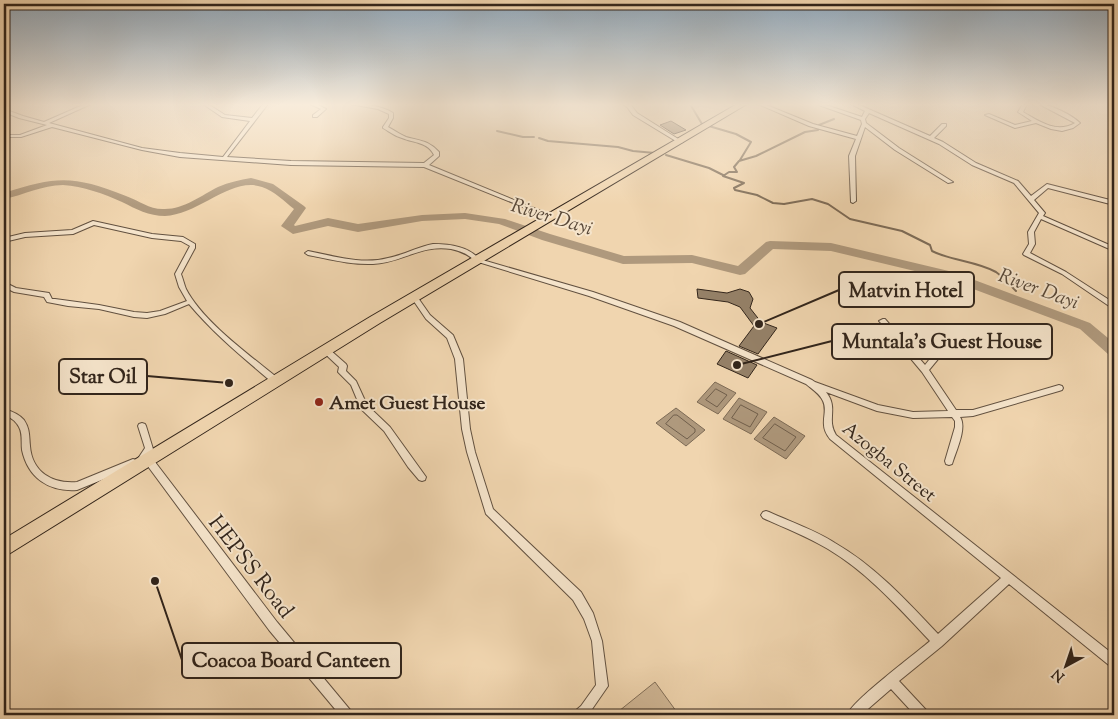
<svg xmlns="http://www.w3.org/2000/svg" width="1118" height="719" viewBox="0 0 1118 719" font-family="'Sorts Mill Goudy',serif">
	<rect width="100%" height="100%" fill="#f0d5af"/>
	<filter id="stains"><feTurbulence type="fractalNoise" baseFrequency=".004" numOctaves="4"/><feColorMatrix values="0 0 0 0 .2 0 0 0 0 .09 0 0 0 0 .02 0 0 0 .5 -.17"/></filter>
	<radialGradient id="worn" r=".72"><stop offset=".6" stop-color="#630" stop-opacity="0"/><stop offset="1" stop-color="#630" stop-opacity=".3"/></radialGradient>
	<path fill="#d0b796" stroke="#816e58" d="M 655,682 L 679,715 L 614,715 Z"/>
	<path fill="#af997d" stroke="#7d6b56" d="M 715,382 L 736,393 L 718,414 L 697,402 Z
		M 739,398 L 767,412 L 751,434 L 723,419 Z
		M 676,408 L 705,430 L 686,446 L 656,423 Z
		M 774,417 L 805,436 L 786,459 L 754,439 Z"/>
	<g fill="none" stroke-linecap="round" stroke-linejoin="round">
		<path stroke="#705f4c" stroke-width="1" d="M 716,389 L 727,395 L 717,407 L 706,400 Z
			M 741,405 L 758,414 L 750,427 L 732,418 Z
			M 674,415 L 677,415 L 695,429 L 695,432 L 687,439 L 666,424 Z
			M 775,424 L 796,437 L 785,451 L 763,438 Z"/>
		<path stroke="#7d6b56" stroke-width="2" d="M 690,104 L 702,124 L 736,134 L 751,142 L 740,160
			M 834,119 L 819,125 L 818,130 L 805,132 L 756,156 L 739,161 L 734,167 L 737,172 L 729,172 L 723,176 L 744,183 L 734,188 L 735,190 L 757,195 L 773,203 L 784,204 L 812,199 L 828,204 L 850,219 L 902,231 L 930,245 L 932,251 C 952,261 976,261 996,272 C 1003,277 1010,285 1016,291
			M 497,131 L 523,137 L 534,137
			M 539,138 L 548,141 L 618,147 L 633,151 L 655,153
			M 666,155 L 709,168 L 723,175"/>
		<path fill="#af997d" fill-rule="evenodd" d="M 251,178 L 273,184 L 304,206 L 306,208 L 294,225 L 295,226 L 328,218 L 358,224 L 422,215 L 465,213 L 505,219 L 550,234 L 624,256 L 692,255 L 738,266 L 766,242 L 770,241 L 831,243 L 953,272 L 1090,323 L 1114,343 L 1114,356 L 1109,355 L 1080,329 L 944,278 L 831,251 L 773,249 L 745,274 L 740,275 L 692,263 L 623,264 L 542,240 L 499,224 L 465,219 L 422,221 L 358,232 L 328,226 L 293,234 L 281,226 L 294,209 C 284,201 274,191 262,187 C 232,176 198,215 165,216 C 149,216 136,209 122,202 C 104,194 83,186 63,185 C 42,185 24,195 4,199 L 4,193 C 57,176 73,175 126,196 C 140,201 150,210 165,209 C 184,209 202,195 218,187 C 229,182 240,180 251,178 Z"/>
	</g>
	<path fill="#958168" stroke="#32251b" d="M 671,121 L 686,130 L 674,134 L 660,125 Z
		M 697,289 L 727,293 L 740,289 L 749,292 L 753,299 L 750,308 L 761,322 L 777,328 L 758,354 L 739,346 L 754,326 L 740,307 L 728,302 L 698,298 Z
		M 726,351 L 757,365 L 748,378 L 717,364 Z"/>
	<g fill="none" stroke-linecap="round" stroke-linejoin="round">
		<defs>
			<path id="minor" d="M 11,104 L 11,105 L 4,107 L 4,105 Z
				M 85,104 L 91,104 L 49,123 L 142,148 L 180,153 L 223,157 L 250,121 L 222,117 L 203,104 L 208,104 L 225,115 L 252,118 L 263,104 L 268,104 L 227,157 L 291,161 L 424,163 L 434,155 C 428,142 414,143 402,138 C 395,136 390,132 383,128 L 383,127 L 389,118 L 389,114 L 378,109 L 350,104 C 365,104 380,105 393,113 L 393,118 L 388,127 C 394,130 399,134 406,137 C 420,141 428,140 439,152 L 439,156 L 429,165 L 553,216 L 552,217 L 548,217 L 424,167 L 291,165 L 180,157 L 142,150 L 52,127 L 21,137 L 7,137 L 5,136 L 7,135 L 20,135 L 47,125 L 19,118 L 4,112 L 4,109 L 23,116 L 44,122 Z
				M 310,104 L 316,104 L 326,109 L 317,117 L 313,117 L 313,115 L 321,109 Z
				M 623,104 L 631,105 L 637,113 L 683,142 L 679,143 L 633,115 L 627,107 Z
				M 758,104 L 764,104 L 813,124 L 857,136 L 862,124 L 861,120 L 816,104 L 823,104 L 862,117 L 865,111 L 851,104 L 857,104 L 930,136 L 942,124 L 946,124 L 946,126 L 934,138 L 943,142 L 976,163 L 1018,181 L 1031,196 L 1047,184 L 1114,201 L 1114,205 L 1048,188 L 1034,200 L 1045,213 L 1043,216 L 1114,247 L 1114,251 L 1041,219 L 1034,232 L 1035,244 L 1030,253 L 1066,272 L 1114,303 L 1114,308 L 1112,308 L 1062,274 L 1024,255 L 1023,254 L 1029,244 L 1028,232 L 1039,213 L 1014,183 L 972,165 L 939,144 L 869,113 L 865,119 L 866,123 L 899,148 L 953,182 L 948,183 L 895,150 L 865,127 L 855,156 L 856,201 L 853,203 L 851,202 L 849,156 L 856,139 L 809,126 Z
				M 1023,104 L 1027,104 L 1023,112 C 1039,121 1056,134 1075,123 L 1039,104 C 1050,104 1072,115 1080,123 L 1073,128 L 1062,131 L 1051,129 L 1036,123 L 1015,128 L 985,115 L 989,114 L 1015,125 L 1032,121 L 1018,112 Z
				M 93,221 L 152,234 L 183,237 L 195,244 L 195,248 L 181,274 C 183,279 184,284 186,289 C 203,322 251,356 280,380 L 281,382 L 280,384 L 274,384 C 245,359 214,334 189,304 L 165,314 L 147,318 L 134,317 L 99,309 L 68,306 L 47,302 L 44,297 L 14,292 L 4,287 L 4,282 L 16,288 L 49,293 L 52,299 L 55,299 L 99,305 L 134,312 L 147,313 L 160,311 L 187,301 L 179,287 L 175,274 L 190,246 L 181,241 L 152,238 L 94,225 L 73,234 L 25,237 L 4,242 L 4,238 L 25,233 L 72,230 Z
				M 433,244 C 449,244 468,246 479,259 L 593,292 L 680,322 L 812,380 L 815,382 L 878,405 L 913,412 L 948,411 L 922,372 L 881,323 L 879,321 L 883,319 L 885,319 L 925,365 L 952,331 L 958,331 L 959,333 L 958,335 L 929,370 L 956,410 L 973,410 L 1059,385 L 1062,386 L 1063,388 L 1062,390 L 1059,391 L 973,416 L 960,417 C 967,427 957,449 953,461 L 952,464 L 949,465 L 946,464 L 945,461 L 955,427 L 955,421 L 952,417 L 913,418 L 877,411 L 826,392 C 839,408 826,419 836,435 L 1114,655 L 1114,667 L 1110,666 L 1009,584 L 942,646 L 899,681 L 927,711 L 929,715 L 915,715 L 891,689 L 861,715 L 847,715 C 853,700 914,655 930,641 C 899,608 868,573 828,549 C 808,537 785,528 763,518 L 761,515 L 763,512 L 766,511 L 769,512 C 791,522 815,530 835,543 C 875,566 907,601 938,634 L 1001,578 L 830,439 C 827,435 824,430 824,425 C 823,417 827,409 823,401 C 820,394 812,389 806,384 L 674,326 L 589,296 L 475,261 C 468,254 461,251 451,249 C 421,244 402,263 373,264 C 351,265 329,259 308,255 L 305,253 L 308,251 C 334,256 362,265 388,258 C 404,255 417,247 433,244 Z
				M 412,295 L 416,295 L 430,315 L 453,335 L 463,359 L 470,429 L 475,452 L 493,509 L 581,592 L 593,613 L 602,641 L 608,686 L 588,715 L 573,715 L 575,711 L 581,706 L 596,685 L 592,641 L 584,619 L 573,600 L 486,514 L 467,452 L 462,429 L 455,359 L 447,338 L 426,319 L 411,297 Z
				M 326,348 L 329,349 L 346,364 L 347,366 L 346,371 L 356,381 L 367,405 L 390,427 L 426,477 L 425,480 L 422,481 L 419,480 L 408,467 L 384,431 L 361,409 L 351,385 L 338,372 L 339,367 L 322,351 Z
				M 4,409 C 11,411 19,414 24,420 C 30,429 29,436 30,446 C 32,472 52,484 77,482 L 133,459 L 136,460 L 137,463 L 136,466 L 77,490 C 49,492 28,478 22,450 C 21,442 23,434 19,427 C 16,421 10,417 4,415 Z
				M 142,423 L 145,424 L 146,426 L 153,449 L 148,457 L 152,458 L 277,622 L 351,711 L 353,715 L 340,715 L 269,630 L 147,465 L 138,463 L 137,460 L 145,448 L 138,426 L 139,424 Z"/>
			<path id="trunk" d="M 737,104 L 747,104 L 380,323 L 4,557 L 4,539 L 370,317 Z"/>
		</defs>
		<use href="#minor" stroke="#625140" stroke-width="2"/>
		<use href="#trunk" stroke="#32251b" stroke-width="2"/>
		<use href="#minor" fill="#f5e4cb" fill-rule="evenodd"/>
		<use href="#trunk" fill="#f0d5af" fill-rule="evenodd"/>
	</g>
	<linearGradient id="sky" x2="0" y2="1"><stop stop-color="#91a9bd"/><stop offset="0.51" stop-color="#f8ecdb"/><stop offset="1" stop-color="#f8ecdb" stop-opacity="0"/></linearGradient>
	<rect width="1118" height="205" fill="url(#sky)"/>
	<circle fill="#8f2418" stroke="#f5e4cb" stroke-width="2" cx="319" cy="402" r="5"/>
	<g text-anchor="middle" stroke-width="4" stroke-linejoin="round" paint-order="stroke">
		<g font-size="19" font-weight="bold" fill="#32251b" stroke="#f5e4cb" text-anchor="start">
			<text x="329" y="409">Amet Guest House</text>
		</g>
		<g font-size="19" fill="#32251b" stroke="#f5e4cb">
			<text transform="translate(890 461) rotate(39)" y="7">Azogba Street</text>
		</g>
		<g font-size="20" font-style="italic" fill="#584838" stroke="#f5e4cb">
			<text transform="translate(552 216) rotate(17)" y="7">River Dayi</text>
			<text transform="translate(1039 288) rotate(20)" y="7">River Dayi</text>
		</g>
		<g font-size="22" fill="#32251b" stroke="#f5e4cb">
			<text transform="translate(252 566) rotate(52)" y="8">HEPSS Road</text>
		</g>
	</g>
	<path fill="none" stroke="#32251b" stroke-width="2" d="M759 324L839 290M737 365L832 341M229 383L147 376M155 581L182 660"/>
	<g fill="#32251b" stroke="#f5e4cb" stroke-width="2">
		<circle cx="759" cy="324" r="5"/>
		<circle cx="737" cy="365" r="5"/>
		<circle cx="229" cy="383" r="5"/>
		<circle cx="155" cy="581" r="5"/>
	</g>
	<g fill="#f5e4cb" stroke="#32251b" stroke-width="2">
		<rect x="839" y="272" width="135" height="35" rx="5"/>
		<rect x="832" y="324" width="220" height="35" rx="5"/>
		<rect x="59" y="359" width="88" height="35" rx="5"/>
		<rect x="182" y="643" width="219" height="35" rx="5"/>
	</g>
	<g font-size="20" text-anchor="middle" font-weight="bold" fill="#32251b">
		<text x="906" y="297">Matvin Hotel</text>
		<text x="942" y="348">Muntala's Guest House</text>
		<text x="103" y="383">Star Oil</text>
		<text x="291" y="667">Coacoa Board Canteen</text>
	</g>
	<rect width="1118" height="719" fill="none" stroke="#f0d5af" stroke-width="20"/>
	<rect x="5" y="5" width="1108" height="709" fill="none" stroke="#32251b" stroke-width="2.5"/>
	<rect x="10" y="10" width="1098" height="699" fill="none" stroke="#32251b"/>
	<g transform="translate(1066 666) rotate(220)" stroke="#f5e4cb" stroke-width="4" paint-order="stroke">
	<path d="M0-4L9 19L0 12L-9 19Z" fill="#32251b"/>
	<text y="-8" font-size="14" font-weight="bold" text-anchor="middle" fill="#32251b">N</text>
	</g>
	<rect width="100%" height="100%" filter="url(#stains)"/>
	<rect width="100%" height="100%" fill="url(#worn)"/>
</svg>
